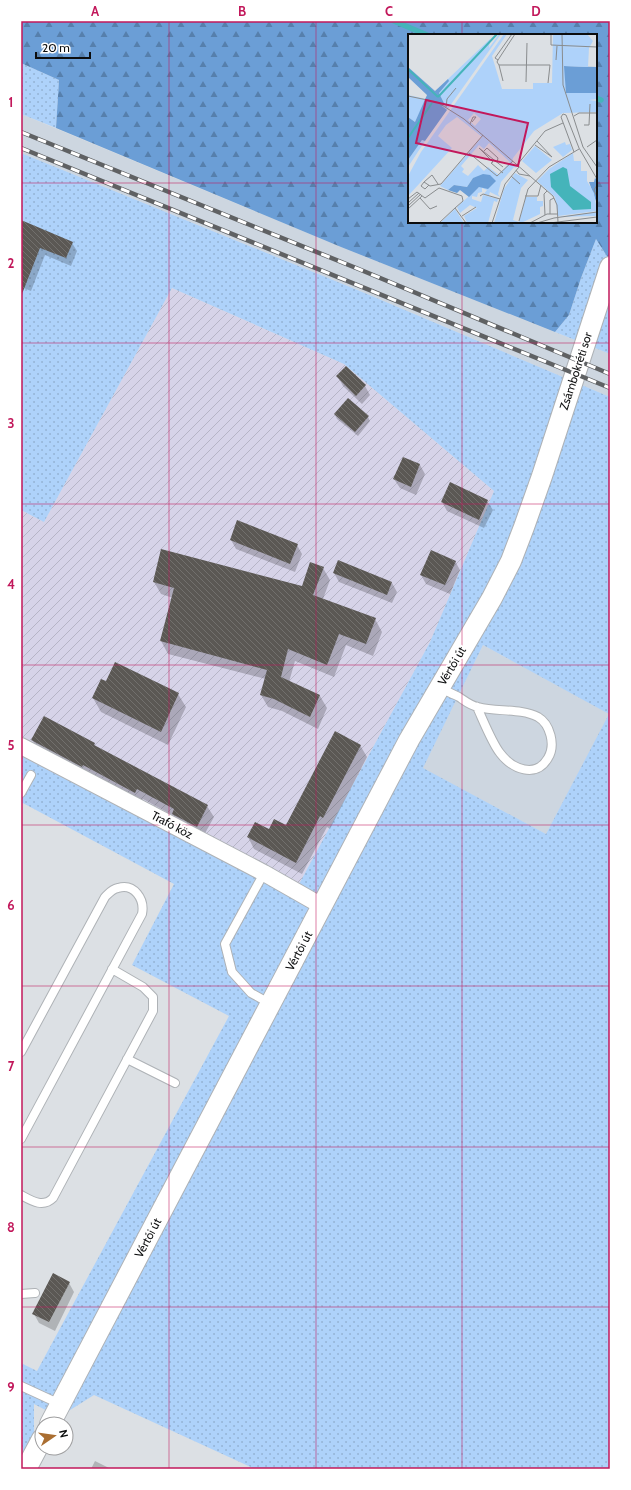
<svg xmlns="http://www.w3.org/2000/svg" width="631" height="1490" viewBox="0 0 631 1490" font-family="Cabin,sans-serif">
	<defs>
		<pattern id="industrial-furrows" width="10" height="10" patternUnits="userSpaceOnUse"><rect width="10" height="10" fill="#d6d3e8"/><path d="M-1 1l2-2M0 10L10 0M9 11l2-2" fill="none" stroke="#b6b4c6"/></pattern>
		<pattern id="grass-dots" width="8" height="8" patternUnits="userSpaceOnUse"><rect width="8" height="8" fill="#aed2fa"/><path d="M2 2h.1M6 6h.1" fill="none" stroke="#94b3d5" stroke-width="1.8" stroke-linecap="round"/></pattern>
		<pattern id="forest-firs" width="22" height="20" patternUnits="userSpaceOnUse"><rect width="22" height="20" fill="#6b9ed6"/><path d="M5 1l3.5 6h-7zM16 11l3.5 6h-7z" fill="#567fac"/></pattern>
		<pattern id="building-back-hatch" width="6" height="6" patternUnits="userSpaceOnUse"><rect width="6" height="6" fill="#5b5854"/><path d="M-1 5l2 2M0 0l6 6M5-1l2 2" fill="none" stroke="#72706d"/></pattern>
	</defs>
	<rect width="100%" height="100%" fill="#dce0e4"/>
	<path fill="#cdd6e0" d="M 21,114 L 341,247 L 610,354 L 610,397 L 360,291 L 21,153 Z
		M 483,645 L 610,714 L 546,834 L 422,768 Z"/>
	<path fill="url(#industrial-furrows)" d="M 172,288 L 344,364 L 494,491 L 430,642 L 292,897 L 21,756 L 21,510 L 44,522 Z"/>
	<path fill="url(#grass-dots)" fill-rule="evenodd" d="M 21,63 L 59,80 L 56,128 L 21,114 Z
		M 21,153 L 360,291 L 610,397 L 610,1469 L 255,1469 L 94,1395 L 59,1417 L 34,1404 L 34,1433 L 21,1459 L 21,1363 L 37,1371 L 229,1016 L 132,965 L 174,884 L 21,802 L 21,756 L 292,897 L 430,642 L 494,491 L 344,364 L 172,288 L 44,522 L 21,510 ZM 483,645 L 609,714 L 546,834 L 423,768 Z
		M 596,239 L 610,261 L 610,354 L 555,332 L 569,315 L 581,278 Z"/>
	<path fill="url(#forest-firs)" fill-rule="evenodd" d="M 21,21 L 610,21 L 610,261 L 596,239 L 581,278 L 569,315 L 555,332 L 341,247 L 56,128 L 59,80 L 21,63 ZM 409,35 L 596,35 L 596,222 L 409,222 Z"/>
	<path fill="#0003" d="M 22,221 L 72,243 L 77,251 L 71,266 L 45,255 L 31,291 L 21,287 Z
		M 338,377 L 365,386 L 370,395 L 362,404 L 343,386 Z
		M 335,415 L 368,417 L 370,421 L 358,436 L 337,419 Z
		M 403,458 L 420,465 L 425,474 L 416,495 L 400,488 L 394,479 Z
		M 487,501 L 493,510 L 484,528 L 447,511 L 442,502 Z
		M 231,540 L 297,545 L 302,554 L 295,572 L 236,549 Z
		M 455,561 L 460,570 L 450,594 L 426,584 L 421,575 Z
		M 339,562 L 392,583 L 397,592 L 392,603 L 339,582 L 334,573 Z
		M 323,568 L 330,580 L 323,599 L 375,619 L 382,632 L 373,656 L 346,645 L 334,677 L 295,661 L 289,682 L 320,696 L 327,708 L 318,729 L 282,711 L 268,707 L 261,695 L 266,679 L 168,654 L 161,641 L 173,598 L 161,594 L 154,582 L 303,587 Z
		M 106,682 L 178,694 L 186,707 L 168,745 L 101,712 L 93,698 Z
		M 32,740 L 94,743 L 96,747 L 207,806 L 214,817 L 203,837 L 179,825 L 174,816 L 143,799 L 141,803 L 39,751 Z
		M 360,745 L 367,757 L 330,829 L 327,827 L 302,874 L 254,849 L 248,837 L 286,827 Z
		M 69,1283 L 74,1292 L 55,1331 L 39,1323 L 34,1314 Z
		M 95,1461 L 111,1469 L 91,1469 Z"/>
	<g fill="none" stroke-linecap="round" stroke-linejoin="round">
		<path stroke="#45b4ba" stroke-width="5.5" d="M 394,21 L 427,35
			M 596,98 L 601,100"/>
	</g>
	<path fill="url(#building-back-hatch)" d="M 21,220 L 73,242 L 66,258 L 40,248 L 22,294 Z
		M 346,366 L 366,385 L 356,396 L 336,376 Z
		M 348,398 L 369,416 L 355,432 L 334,414 Z
		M 403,457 L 420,464 L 411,487 L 393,479 Z
		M 450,482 L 488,500 L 479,520 L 441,502 Z
		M 237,520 L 298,544 L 290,564 L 230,540 Z
		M 161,549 L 302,586 L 310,562 L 324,567 L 313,595 L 376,618 L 366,644 L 339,634 L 327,665 L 288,649 L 281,677 L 320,695 L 310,717 L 274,699 L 260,695 L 267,670 L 160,641 L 174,588 L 153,582 Z
		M 431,550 L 456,561 L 445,585 L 420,575 Z
		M 338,560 L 392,582 L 387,595 L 333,573 Z
		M 115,662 L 179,693 L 161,732 L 92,698 L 101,679 L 106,681 Z
		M 44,716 L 95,743 L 94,745 L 208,805 L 197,827 L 172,814 L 174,809 L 137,789 L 135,793 L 83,765 L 82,767 L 31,740 Z
		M 335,731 L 361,745 L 323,818 L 320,816 L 296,863 L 247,837 L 255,822 L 269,829 L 274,819 L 286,825 Z
		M 53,1273 L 70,1282 L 49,1322 L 32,1314 Z"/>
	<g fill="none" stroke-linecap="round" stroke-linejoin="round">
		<defs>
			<path id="service" d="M 440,688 C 446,691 453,694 459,697 C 465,701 471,706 478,707 C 496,712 521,708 538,717 C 550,724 556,745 548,758 C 536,779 512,769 500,753 C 492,743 483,720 477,707
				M 21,793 L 31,775
				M 264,873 L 225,944 L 232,972 L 251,993 L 271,1004
				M 21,1052 L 105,897 C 109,893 112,889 118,888 C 134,883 145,899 142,914 L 21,1139
				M 127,1059 L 175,1083
				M 21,1195 C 32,1201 43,1208 53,1198 L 153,1011 L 153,997 L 143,987 L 112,969
				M 21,1294 L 35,1293
				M 21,1386 L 60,1404"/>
			<path id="minor" d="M 21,746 L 264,873 L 322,906"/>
			<path id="tertiary" d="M 50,1424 L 409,740 L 492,598 L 511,561 L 524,527 L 542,476 L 610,267
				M 26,1469 L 42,1439"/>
		</defs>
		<use href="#service" stroke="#aeb2b6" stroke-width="10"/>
		<use href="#minor" stroke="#aeb2b6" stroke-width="18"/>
		<use href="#tertiary" stroke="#aeb2b6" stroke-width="22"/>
		<use href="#service" stroke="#fff" stroke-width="8"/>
		<use href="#minor" stroke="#fff" stroke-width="16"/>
		<use href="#tertiary" stroke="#fff" stroke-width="20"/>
		<defs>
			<path id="rail" d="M 21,132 L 361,270 L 610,374
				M 21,148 L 610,388"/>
		</defs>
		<use href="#rail" stroke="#5f6163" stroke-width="4.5"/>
		<use href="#rail" stroke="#fff" stroke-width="3" stroke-dasharray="9" stroke-linecap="butt"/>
	</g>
	<path fill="none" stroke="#c2185b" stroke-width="1" stroke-opacity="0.55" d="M 169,21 L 169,1469M 316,21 L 316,1469M 462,21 L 462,35M 21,183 L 409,183M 596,183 L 610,183M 462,222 L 462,1469M 21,343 L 610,343M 21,504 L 610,504M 21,665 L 610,665M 21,825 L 610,825M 21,986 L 610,986M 21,1147 L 610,1147M 21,1307 L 610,1307"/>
	<g text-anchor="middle" stroke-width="4" stroke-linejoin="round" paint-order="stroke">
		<g font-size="12" fill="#0c0d0e" stroke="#fff">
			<text transform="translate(576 371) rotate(-72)" y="4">Zsámbokréti sor</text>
			<text transform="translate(452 666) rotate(-59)" y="4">Vértói út</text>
			<text transform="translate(172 825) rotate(28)" y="4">Trafó köz</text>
			<text transform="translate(299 951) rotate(-62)" y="4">Vértói út</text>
			<text transform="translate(148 1238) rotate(-62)" y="4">Vértói út</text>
		</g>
	</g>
	<g transform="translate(408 34)">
		<rect width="189" height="189" fill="#dce0e4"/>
		<path d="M 91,0 L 93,0 L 39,76 L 33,72 L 37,71 L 31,59 L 40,45 L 82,5 L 81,14 ZM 96,0 L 99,0 L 84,22 L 94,55 L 125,55 L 125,49 L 144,49 L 145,0 L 179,0 L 185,7 L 181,14 L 157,13 L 158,59 L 189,59 L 189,65 L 181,66 L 189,67 L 189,78 L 155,79 L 126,97 L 105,124 L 104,129 L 109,134 L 106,133 L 93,148 L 90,160 L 92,163 L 82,158 L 81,161 L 76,160 L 79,156 L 74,154 L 74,158 L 70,159 L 69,163 L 64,162 L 64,165 L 73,168 L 75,161 L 90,165 L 89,168 L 86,167 L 80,189 L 59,189 L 56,182 L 69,174 L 62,171 L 52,179 L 49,173 L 71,153 L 71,143 L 65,144 L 59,153 L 46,151 L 40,156 L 32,152 L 74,103 L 58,90 L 49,83 L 38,91 L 30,102 L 44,114 L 0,162 L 0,142 L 13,118 ZM 66,79 L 73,85 L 67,92 L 60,86 ZM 81,109 L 102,128 L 91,141 L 80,133 L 76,137 L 70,131 L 60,142 L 54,138 L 56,135 L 53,132 L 71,111 L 76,115 ZM 0,61 L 18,65 L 7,88 L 0,83 ZM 14,106 L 17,107 L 0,133 L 0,126 ZM 189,178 L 189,182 L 185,182 L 150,183 Z" fill="#aed2fa" fill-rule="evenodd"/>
		<path d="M 156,32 L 189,33 L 189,59 L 158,59 ZM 0,33 L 27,57 L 40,45 L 41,47 L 31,59 L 37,71 L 34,72 L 39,76 L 17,107 L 14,106 L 0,126 L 0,83 L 7,88 L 19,61 L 0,43 ZM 75,140 L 82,141 L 88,147 L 80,155 L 71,153 L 61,163 L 52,156 L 49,159 L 40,156 L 46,151 L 59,153 L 65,144 ZM 187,144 L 189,146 L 189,170 L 181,148 L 186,148 Z" fill="#6b9ed6"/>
		<path d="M 157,108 L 158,111 L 162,110 L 164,116 L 155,123 L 145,113 ZM 127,112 L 144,126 L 128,139 L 114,127 ZM 165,119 L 166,127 L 173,127 L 173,137 L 179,137 L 179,147 L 186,159 L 189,177 L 150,182 L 147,163 L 129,147 L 141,135 ZM 107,139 L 120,146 L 113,154 L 105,186 L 111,188 L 118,163 L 129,163 L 129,167 L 135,167 L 135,172 L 132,173 L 132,180 L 113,189 L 86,189 L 96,155 ZM 47,175 L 56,189 L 32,189 Z" fill="#aed2fa"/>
		<path d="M 157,13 L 181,14 L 180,33 L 156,32 Z" fill="#aed2fa"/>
		<path d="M 155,133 L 159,135 L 162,152 L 183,168 L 183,175 L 165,176 L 143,153 L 142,140 Z" fill="#45b4ba"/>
		<path fill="none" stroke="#45b4ba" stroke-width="2" d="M 0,35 L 30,63M 30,63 L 89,0M 0,104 L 24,69"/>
		<path fill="none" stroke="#898c8e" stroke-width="1" d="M 104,0 L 87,24 L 90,26 L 107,0M 143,0 L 143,11 L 189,13M 154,0 L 155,51 L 175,113 L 189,133M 90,26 L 89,28 L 91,31 L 142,31 L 140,49M 148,26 L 149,12M 91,31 L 95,47M 118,48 L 119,9M 0,62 L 29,68 L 56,85 L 145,162 L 149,171 L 150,188M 38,73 L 39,65 L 48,54M 166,82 L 171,79 L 189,79M 62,90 L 65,83 L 68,83 L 64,88M 176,91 L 181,91 L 182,70M 127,111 L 144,123 L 129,107M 179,113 L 189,106M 76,117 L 79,114 L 90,124 L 89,128M 166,118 L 153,83 L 155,80 L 158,81 L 171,114 L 189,145M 61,119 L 89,142 L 105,127M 85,128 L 71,114 L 95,133M 85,128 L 83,129 L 95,139M 109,131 L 137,97 L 155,89M 108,136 L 111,140 L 122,142M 103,142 L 112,150M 16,148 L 24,141 L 30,150M 21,151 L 17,155 L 13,152 L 16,148 L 22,152 L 33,150 L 75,101M 189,151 L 186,156 L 189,163M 72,162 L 75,160 L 92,165M 117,162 L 130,162 L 133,151M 12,164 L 22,175 L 29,172M 0,165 L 9,158 L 17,164 L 31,154 L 54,162 L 55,167 L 47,174 L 58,189M 0,169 L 11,159M 0,172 L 13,160M 0,175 L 14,162M 142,180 L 142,166 L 146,164M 137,181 L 136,160 L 139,157M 54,182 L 68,173M 111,187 L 120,155 L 141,133 L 171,115M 31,189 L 47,174M 84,189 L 97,150 L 111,133M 122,189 L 139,180 L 149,180M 129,189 L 146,184 L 189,178M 142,189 L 189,183"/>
		<path fill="#c2185b" fill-opacity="0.15" stroke="#c2185b" stroke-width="2" d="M 18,66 L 120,89 L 110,132 L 8,109 Z"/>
		<rect width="189" height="189" fill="none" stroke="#0c0d0e" stroke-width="2"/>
	</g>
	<rect width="631" height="1490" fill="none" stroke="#ffffff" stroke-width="44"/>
	<g transform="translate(54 1436) rotate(77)"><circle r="19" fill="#ffffff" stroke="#9e9e9f"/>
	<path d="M0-3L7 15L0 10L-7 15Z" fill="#aa6e31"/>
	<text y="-6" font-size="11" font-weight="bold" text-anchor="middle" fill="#0c0d0e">N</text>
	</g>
	<path d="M36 52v6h54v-6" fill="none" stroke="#0c0d0e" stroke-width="2"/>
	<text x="42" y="52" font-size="12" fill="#0c0d0e" stroke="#ffffff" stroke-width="3" paint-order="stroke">20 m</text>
	<rect x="22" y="22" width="587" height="1446" fill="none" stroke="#c2185b" stroke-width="1.5"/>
	<g font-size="13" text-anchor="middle" font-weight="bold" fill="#c2185b">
		<text x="95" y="16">A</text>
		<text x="242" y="16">B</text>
		<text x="389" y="16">C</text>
		<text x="536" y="16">D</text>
		<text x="11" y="107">1</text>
		<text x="11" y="268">2</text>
		<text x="11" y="428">3</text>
		<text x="11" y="589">4</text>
		<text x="11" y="750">5</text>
		<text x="11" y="910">6</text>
		<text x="11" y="1071">7</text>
		<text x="11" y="1232">8</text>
		<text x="11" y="1392">9</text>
	</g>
</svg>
